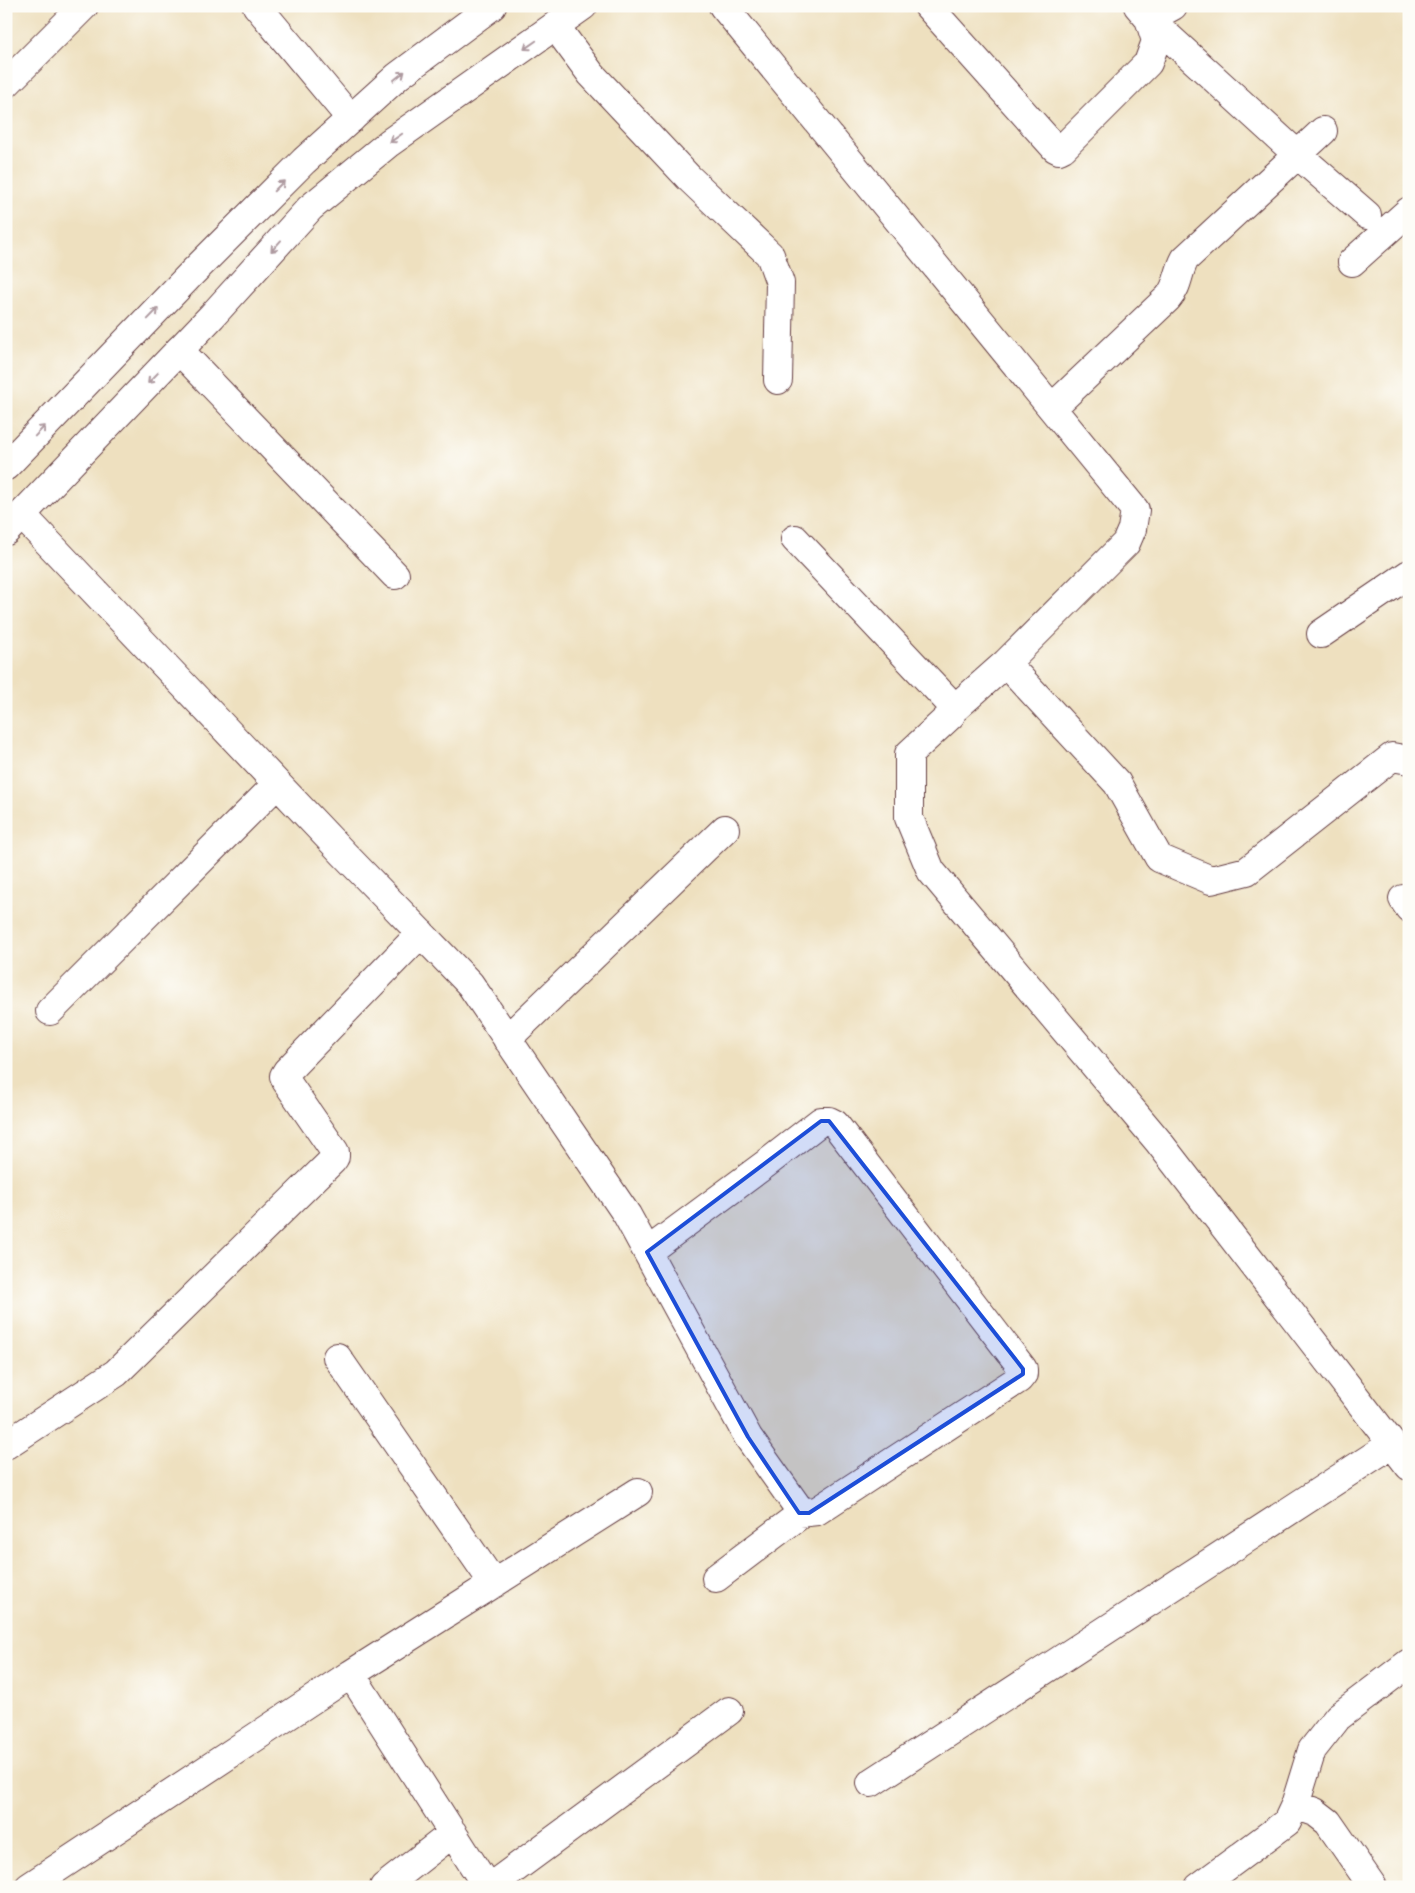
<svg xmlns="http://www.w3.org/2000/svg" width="1415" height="1893" viewBox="0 0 1415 1893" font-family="Kalam,sans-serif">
	<rect width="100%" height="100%" fill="#fdfcf7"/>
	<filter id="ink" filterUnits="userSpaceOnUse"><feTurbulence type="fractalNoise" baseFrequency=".02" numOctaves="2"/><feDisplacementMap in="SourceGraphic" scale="10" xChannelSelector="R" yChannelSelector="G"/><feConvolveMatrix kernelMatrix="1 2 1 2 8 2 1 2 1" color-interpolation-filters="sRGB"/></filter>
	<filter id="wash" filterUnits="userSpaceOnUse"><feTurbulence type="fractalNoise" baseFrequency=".0096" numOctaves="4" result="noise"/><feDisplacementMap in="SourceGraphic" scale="20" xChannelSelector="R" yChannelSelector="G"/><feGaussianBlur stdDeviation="1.12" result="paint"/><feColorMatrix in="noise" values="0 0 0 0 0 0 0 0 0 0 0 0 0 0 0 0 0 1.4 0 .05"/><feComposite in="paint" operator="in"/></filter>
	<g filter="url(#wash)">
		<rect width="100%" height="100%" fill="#eee0bf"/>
	</g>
	<g filter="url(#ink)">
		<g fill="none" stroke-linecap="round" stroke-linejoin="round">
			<defs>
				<path id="minor" d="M 257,6 L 351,119
					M 723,6 L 1135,510 L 1132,529 L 1126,543 L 1006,663 L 953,710
					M 928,6 L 1055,148 L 1059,150 L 1063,148 L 1148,63 L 1156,41 L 1149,19 L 1138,6
					M 1173,6 L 1149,19 L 1298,155 L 1367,215
					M 556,27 L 591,74 L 689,178 L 770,255 L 780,283 L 778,380
					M 6,84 L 84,6
					M 1352,262 L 1409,211
					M 179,350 L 395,575
					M 1052,408 L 1168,298 C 1179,285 1177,274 1185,259 L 1323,131
					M 22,515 L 344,854 L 470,984 L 627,1215 L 748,1437 L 797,1506 L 799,1513 L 797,1517 L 716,1578
					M 795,539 L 951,704 L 953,710 L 951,715 L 909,754 L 909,818 L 931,871 L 1158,1141 L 1409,1466
					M 1321,634 L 1409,574
					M 1006,663 L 1117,783 L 1159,858 L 1211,880 L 1247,871 L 1392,757 L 1409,760
					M 1403,899 L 1409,908
					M 50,1011 L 277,784
					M 507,1039 L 725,829
					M 647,1252 L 767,1163 L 821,1121 L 829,1121 L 835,1124 L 1023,1369 L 1023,1374 L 1019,1379 L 817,1511 L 799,1513
					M 337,1357 L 494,1584
					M 6,1445 L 116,1373 L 332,1161 L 335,1157 L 335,1152 L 286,1081 L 284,1076 L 287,1071 L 421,933
					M 871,1783 L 1392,1444
					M 1295,1805 L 1315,1812 L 1328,1822 L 1373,1887
					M 29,1887 L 351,1674
					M 384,1887 L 453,1833
					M 487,1887 L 351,1674 L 638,1492
					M 490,1887 L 729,1711
					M 1199,1887 L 1287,1822 L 1295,1805 L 1312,1750 L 1338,1717 L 1409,1663"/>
				<path id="major" d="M 6,466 L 193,272 L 304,161 L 398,76 L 492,6
					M 6,531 L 212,316 L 310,208 L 389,143 L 583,6"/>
			</defs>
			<use href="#minor" stroke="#633c41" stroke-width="30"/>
			<use href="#major" stroke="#633c41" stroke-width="30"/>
			<use href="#minor" stroke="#fff" stroke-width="28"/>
			<use href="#major" stroke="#fff" stroke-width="28"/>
		</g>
		<defs><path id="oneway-shaft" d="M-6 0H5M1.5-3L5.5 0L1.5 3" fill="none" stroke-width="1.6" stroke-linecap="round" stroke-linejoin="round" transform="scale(1.25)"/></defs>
		<g stroke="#ae9aa0">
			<use href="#oneway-shaft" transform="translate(530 45) rotate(145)"/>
			<use href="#oneway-shaft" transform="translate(399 76) rotate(-39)"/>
			<use href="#oneway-shaft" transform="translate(396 138) rotate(145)"/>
			<use href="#oneway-shaft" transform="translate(279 186) rotate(-45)"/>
			<use href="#oneway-shaft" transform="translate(276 246) rotate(132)"/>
			<use href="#oneway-shaft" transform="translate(153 314) rotate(-46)"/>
			<use href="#oneway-shaft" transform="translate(153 378) rotate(134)"/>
			<use href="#oneway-shaft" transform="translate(40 431) rotate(-46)"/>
		</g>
	</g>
	<path fill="#1d4ed8" fill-opacity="0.2" stroke="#1d4ed8" stroke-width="4" stroke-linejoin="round" d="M 821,1121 L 829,1121 L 1023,1369 L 1023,1374 L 809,1513 L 799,1513 L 748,1437 L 647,1252 Z"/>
	<rect width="1415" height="1893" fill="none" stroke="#fdfcf7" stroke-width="25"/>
</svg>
